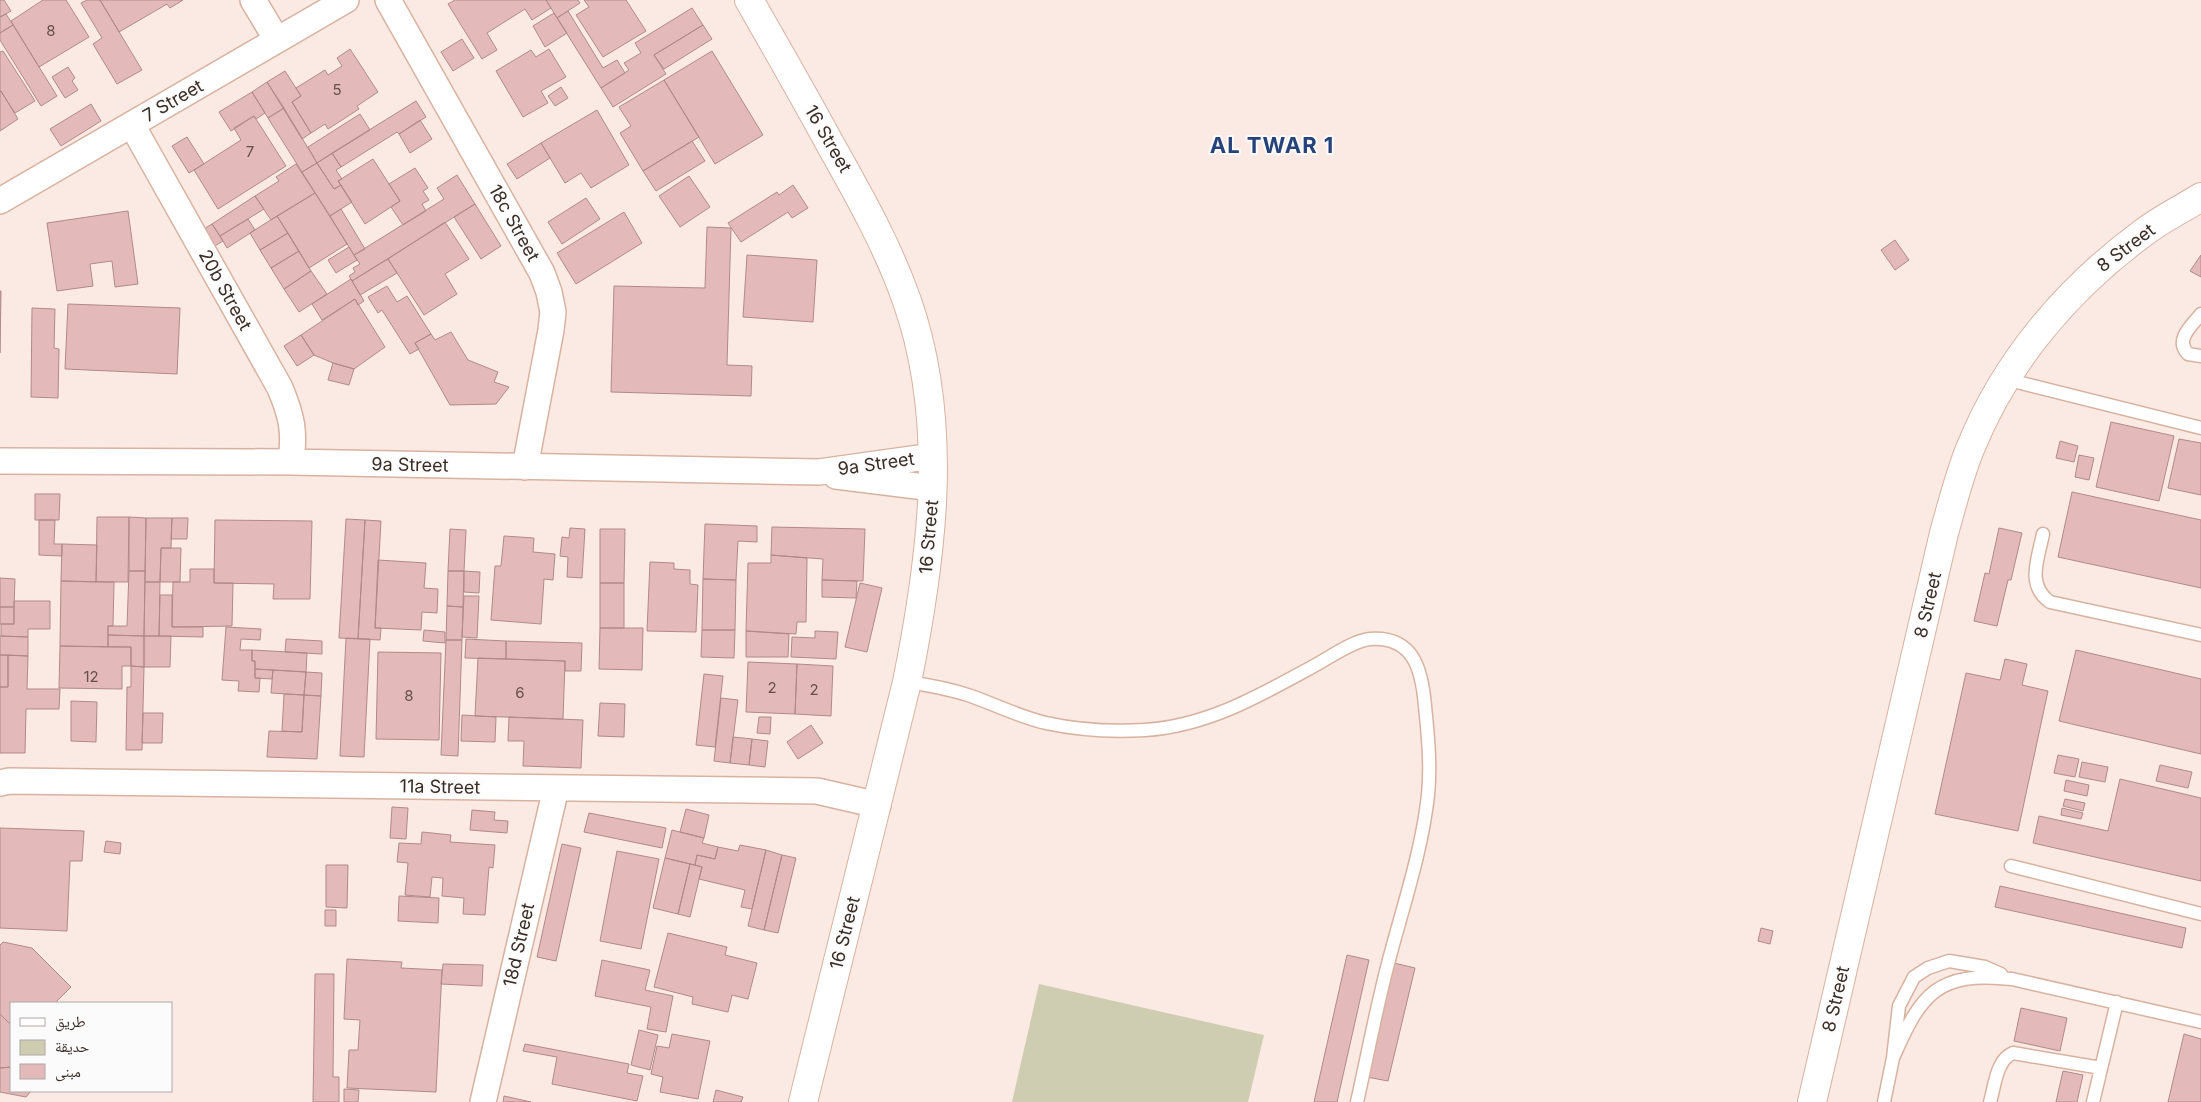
<svg xmlns="http://www.w3.org/2000/svg" width="2201" height="1102" viewBox="0 0 2201 1102" font-family="Inter,'Noto Naskh Arabic',sans-serif">
	<rect width="100%" height="100%" fill="#faeae3"/>
	<path fill="#cfcdb1" d="M 1039,984 L 1264,1035 L 1248,1102 L 1012,1102 Z"/>
	<path fill="#e4b9ba" stroke="#b1898a" d="M 0,0 L 4,0 L 11,11 L 0,17 Z
		M 43,0 L 66,0 L 89,37 L 39,67 L 11,21 Z
		M 87,0 L 100,0 L 142,70 L 117,84 L 93,44 L 102,38 L 81,3 Z
		M 100,0 L 183,0 L 170,8 L 167,4 L 119,32 Z
		M 455,0 L 546,0 L 551,8 L 532,20 L 525,9 L 487,33 L 497,50 L 482,59 L 448,4 Z
		M 546,0 L 578,0 L 580,3 L 557,18 Z
		M 584,0 L 626,0 L 646,31 L 603,57 L 576,15 L 589,7 Z
		M 692,8 L 703,25 L 654,55 L 666,74 L 613,107 L 601,88 L 629,70 L 624,63 L 641,53 L 635,43 Z
		M 568,11 L 603,68 L 617,60 L 625,73 L 601,88 L 557,18 Z
		M 554,13 L 567,33 L 545,47 L 533,26 Z
		M 6,14 L 13,25 L 0,33 L 0,17 Z
		M 13,25 L 57,96 L 41,106 L 0,40 L 0,33 Z
		M 703,25 L 712,39 L 664,69 L 654,55 Z
		M 462,39 L 474,58 L 453,71 L 441,52 Z
		M 350,49 L 378,92 L 357,106 L 359,109 L 328,129 L 325,124 L 311,133 L 292,102 L 301,96 L 296,88 L 325,70 L 328,75 L 342,66 L 337,58 Z
		M 549,49 L 566,77 L 541,91 L 548,103 L 523,117 L 496,71 L 531,50 L 536,57 Z
		M 3,51 L 35,101 L 15,113 L 0,90 L 0,52 Z
		M 712,51 L 763,135 L 715,164 L 664,80 Z
		M 68,67 L 75,78 L 72,81 L 78,90 L 65,98 L 52,77 Z
		M 285,71 L 301,96 L 292,102 L 311,133 L 302,139 L 267,82 Z
		M 664,80 L 699,137 L 643,171 L 620,133 L 631,126 L 619,107 Z
		M 267,82 L 284,108 L 268,118 L 252,92 Z
		M 561,87 L 568,98 L 555,106 L 548,96 Z
		M 1,91 L 18,119 L 0,131 L 0,92 Z
		M 252,92 L 265,113 L 256,119 L 254,116 L 231,131 L 219,112 Z
		M 416,101 L 426,117 L 399,134 L 397,132 L 341,167 L 332,153 Z
		M 91,104 L 101,121 L 61,146 L 50,129 Z
		M 284,108 L 317,163 L 302,172 L 268,118 Z
		M 597,110 L 629,165 L 591,188 L 581,173 L 565,183 L 541,143 Z
		M 360,114 L 370,130 L 317,163 L 308,147 Z
		M 254,116 L 286,166 L 218,209 L 194,170 L 241,140 L 234,128 Z
		M 420,120 L 432,139 L 410,153 L 399,134 Z
		M 187,137 L 204,164 L 189,173 L 172,146 Z
		M 692,141 L 705,161 L 656,191 L 643,171 Z
		M 541,143 L 550,158 L 517,179 L 507,164 Z
		M 332,153 L 341,167 L 336,170 L 342,179 L 338,181 L 341,185 L 334,189 L 317,163 Z
		M 373,159 L 400,201 L 365,224 L 338,181 Z
		M 317,163 L 334,189 L 341,185 L 352,202 L 330,216 L 302,172 Z
		M 296,164 L 315,193 L 271,220 L 255,196 L 279,181 L 276,177 Z
		M 415,168 L 428,188 L 423,191 L 429,200 L 422,204 L 426,211 L 403,225 L 391,207 L 400,201 L 389,184 Z
		M 457,175 L 475,204 L 352,281 L 349,276 L 355,272 L 353,268 L 360,264 L 354,255 L 444,199 L 437,188 Z
		M 689,176 L 710,207 L 680,227 L 659,196 Z
		M 793,185 L 808,208 L 792,218 L 788,212 L 741,242 L 728,223 L 777,192 L 779,195 Z
		M 315,193 L 347,244 L 309,268 L 277,216 Z
		M 255,196 L 264,209 L 220,236 L 212,224 Z
		M 586,198 L 600,219 L 562,244 L 548,222 Z
		M 475,204 L 501,246 L 481,259 L 454,217 Z
		M 341,209 L 365,249 L 354,255 L 330,216 Z
		M 128,211 L 138,284 L 115,287 L 112,261 L 90,264 L 93,286 L 57,291 L 47,223 Z
		M 624,212 L 642,243 L 576,284 L 557,253 Z
		M 277,216 L 288,233 L 260,250 L 250,233 Z
		M 248,219 L 255,230 L 227,248 L 220,236 Z
		M 445,222 L 469,259 L 445,274 L 457,294 L 424,315 L 388,259 Z
		M 212,224 L 223,241 L 213,247 L 202,230 Z
		M 707,227 L 731,228 L 727,365 L 752,366 L 751,396 L 611,392 L 614,286 L 705,288 Z
		M 288,233 L 299,251 L 271,268 L 260,250 Z
		M 1895,240 L 1909,260 L 1895,270 L 1881,250 Z
		M 349,247 L 357,260 L 336,273 L 328,260 Z
		M 299,251 L 311,271 L 284,289 L 271,268 Z
		M 747,255 L 817,260 L 813,322 L 743,317 Z
		M 2201,255 L 2201,277 L 2190,271 Z
		M 388,259 L 397,273 L 360,295 L 352,281 Z
		M 311,271 L 327,294 L 299,312 L 284,289 Z
		M 351,279 L 364,301 L 358,305 L 355,299 L 322,320 L 312,304 Z
		M 387,286 L 397,302 L 407,296 L 431,334 L 415,343 L 419,349 L 410,354 L 382,310 L 378,313 L 368,297 Z
		M 0,291 L 1,291 L 0,353 Z
		M 355,299 L 385,347 L 354,369 L 333,363 L 314,355 L 301,335 Z
		M 68,304 L 180,308 L 177,374 L 65,369 Z
		M 32,308 L 55,309 L 54,348 L 59,349 L 58,398 L 31,397 Z
		M 451,332 L 468,360 L 498,372 L 494,382 L 509,387 L 496,404 L 450,405 L 415,343 L 431,334 L 435,340 Z
		M 301,335 L 314,355 L 297,366 L 284,346 Z
		M 333,363 L 354,369 L 349,385 L 328,380 Z
		M 2111,422 L 2174,436 L 2159,501 L 2096,487 Z
		M 2179,439 L 2201,443 L 2201,495 L 2168,488 Z
		M 2060,441 L 2078,446 L 2074,462 L 2056,458 Z
		M 2079,455 L 2094,458 L 2089,480 L 2075,477 Z
		M 2072,492 L 2201,520 L 2201,588 L 2058,557 Z
		M 35,494 L 60,494 L 59,520 L 35,520 Z
		M 97,517 L 129,517 L 128,582 L 96,582 Z
		M 129,517 L 146,518 L 145,571 L 129,571 Z
		M 146,518 L 172,518 L 171,548 L 161,548 L 160,582 L 145,582 Z
		M 172,518 L 188,518 L 187,539 L 171,539 Z
		M 346,519 L 365,520 L 358,639 L 339,638 Z
		M 39,520 L 55,520 L 54,544 L 62,544 L 62,556 L 39,555 Z
		M 215,520 L 312,521 L 310,599 L 273,599 L 274,584 L 214,583 Z
		M 365,520 L 381,521 L 375,628 L 381,628 L 380,640 L 358,639 Z
		M 705,524 L 757,526 L 757,542 L 738,541 L 736,580 L 703,579 Z
		M 772,527 L 865,529 L 863,581 L 822,580 L 823,559 L 771,555 Z
		M 570,528 L 585,529 L 582,578 L 567,577 L 568,557 L 560,556 L 562,537 L 569,538 Z
		M 1999,528 L 2022,533 L 2011,580 L 2008,580 L 1997,626 L 1974,621 L 1985,573 L 1989,574 Z
		M 450,529 L 466,530 L 464,571 L 448,571 Z
		M 600,529 L 625,529 L 624,583 L 600,583 Z
		M 504,536 L 534,538 L 533,552 L 555,554 L 553,580 L 544,579 L 541,624 L 491,620 L 495,566 L 501,566 Z
		M 62,544 L 97,545 L 96,582 L 61,581 Z
		M 161,548 L 181,548 L 180,582 L 160,582 Z
		M 771,555 L 807,558 L 806,622 L 797,622 L 796,634 L 746,631 L 748,563 L 771,563 Z
		M 378,560 L 426,563 L 424,588 L 438,589 L 437,613 L 422,612 L 421,630 L 375,628 Z
		M 650,562 L 674,563 L 674,569 L 690,570 L 690,584 L 698,585 L 696,632 L 647,631 Z
		M 190,569 L 214,569 L 214,583 L 233,583 L 232,626 L 172,627 L 173,582 L 190,582 Z
		M 129,571 L 145,571 L 144,636 L 108,635 L 108,626 L 127,626 Z
		M 448,571 L 464,571 L 463,607 L 447,606 Z
		M 464,571 L 480,572 L 479,593 L 464,592 Z
		M 0,578 L 15,579 L 14,607 L 0,607 Z
		M 703,579 L 736,580 L 735,630 L 702,630 Z
		M 822,580 L 857,581 L 856,598 L 822,597 Z
		M 61,581 L 114,582 L 113,626 L 108,626 L 108,647 L 60,646 Z
		M 145,582 L 160,582 L 159,636 L 144,636 Z
		M 600,583 L 624,583 L 624,628 L 600,628 Z
		M 860,583 L 882,588 L 867,652 L 845,647 Z
		M 160,595 L 172,595 L 172,627 L 203,627 L 203,637 L 159,636 Z
		M 464,596 L 479,596 L 477,638 L 462,637 Z
		M 14,601 L 50,601 L 50,629 L 28,629 L 28,637 L 1,636 L 1,624 L 14,624 Z
		M 447,606 L 463,607 L 462,640 L 446,640 Z
		M 0,607 L 14,607 L 14,624 L 0,624 Z
		M 226,627 L 261,629 L 260,640 L 241,639 L 240,650 L 252,650 L 252,661 L 255,661 L 255,678 L 260,678 L 259,692 L 238,691 L 239,681 L 222,680 Z
		M 600,628 L 643,628 L 642,670 L 599,669 Z
		M 424,630 L 445,632 L 445,643 L 423,641 Z
		M 702,630 L 735,630 L 734,658 L 701,657 Z
		M 746,631 L 789,634 L 788,657 L 746,657 Z
		M 815,631 L 838,632 L 836,659 L 791,657 L 792,637 L 815,638 Z
		M 108,635 L 144,636 L 144,667 L 131,666 L 131,647 L 108,647 Z
		M 0,636 L 28,637 L 28,656 L 0,655 Z
		M 144,636 L 171,636 L 170,667 L 144,667 Z
		M 346,638 L 370,639 L 364,757 L 340,756 Z
		M 286,639 L 322,641 L 322,654 L 285,652 Z
		M 466,639 L 506,641 L 506,659 L 465,658 Z
		M 446,640 L 462,640 L 458,756 L 441,755 Z
		M 506,641 L 582,643 L 581,671 L 565,671 L 565,661 L 506,659 Z
		M 60,646 L 131,647 L 131,666 L 122,666 L 122,689 L 59,688 Z
		M 252,650 L 307,653 L 306,672 L 255,669 L 255,661 L 252,661 Z
		M 2076,650 L 2201,679 L 2201,754 L 2059,721 Z
		M 378,652 L 441,653 L 439,740 L 376,739 Z
		M 0,655 L 8,655 L 8,687 L 0,687 Z
		M 8,655 L 28,656 L 27,689 L 60,689 L 59,709 L 26,709 L 25,753 L 0,753 L 0,687 L 8,687 Z
		M 478,658 L 565,661 L 563,719 L 475,716 Z
		M 2005,659 L 2027,664 L 2022,685 L 2048,691 L 2018,831 L 1935,814 L 1966,673 L 2000,680 Z
		M 748,662 L 797,664 L 795,714 L 746,712 Z
		M 797,664 L 833,666 L 831,716 L 795,714 Z
		M 131,666 L 144,667 L 142,750 L 126,750 L 127,687 L 131,687 Z
		M 255,669 L 273,670 L 272,679 L 255,678 Z
		M 273,670 L 306,672 L 304,695 L 271,693 Z
		M 306,672 L 322,673 L 321,696 L 304,695 Z
		M 704,674 L 723,676 L 715,747 L 696,745 Z
		M 284,694 L 304,695 L 302,732 L 282,731 Z
		M 304,695 L 321,696 L 317,759 L 267,757 L 269,731 L 302,732 Z
		M 721,698 L 738,700 L 730,763 L 714,761 Z
		M 71,701 L 97,702 L 96,742 L 71,741 Z
		M 600,703 L 625,704 L 624,737 L 598,736 Z
		M 143,713 L 163,713 L 162,743 L 142,743 Z
		M 462,715 L 496,717 L 495,742 L 461,741 Z
		M 509,717 L 583,720 L 581,768 L 523,766 L 524,741 L 508,741 Z
		M 759,717 L 771,717 L 770,734 L 757,733 Z
		M 811,725 L 823,743 L 798,759 L 787,742 Z
		M 733,737 L 752,739 L 749,765 L 730,763 Z
		M 752,739 L 768,741 L 765,767 L 749,765 Z
		M 2058,755 L 2079,759 L 2075,777 L 2054,773 Z
		M 2082,762 L 2108,767 L 2105,782 L 2079,777 Z
		M 2160,765 L 2192,772 L 2188,788 L 2156,781 Z
		M 2120,779 L 2201,798 L 2201,881 L 2033,843 L 2039,816 L 2108,831 Z
		M 2066,780 L 2089,785 L 2087,796 L 2064,791 Z
		M 2065,799 L 2085,803 L 2083,811 L 2063,806 Z
		M 392,807 L 408,808 L 406,839 L 390,838 Z
		M 2062,808 L 2083,813 L 2081,819 L 2061,815 Z
		M 686,809 L 709,815 L 704,838 L 680,832 Z
		M 472,810 L 495,812 L 494,820 L 508,821 L 507,833 L 470,830 Z
		M 589,813 L 666,828 L 662,848 L 584,832 Z
		M 0,828 L 84,831 L 82,861 L 70,861 L 67,931 L 0,928 Z
		M 672,830 L 704,838 L 702,843 L 718,847 L 715,859 L 697,855 L 695,865 L 665,858 Z
		M 422,832 L 451,835 L 450,842 L 495,845 L 493,868 L 489,867 L 485,915 L 463,914 L 464,898 L 442,896 L 443,878 L 432,877 L 430,897 L 405,895 L 408,863 L 397,862 L 399,843 L 421,844 Z
		M 106,841 L 121,843 L 120,854 L 104,852 Z
		M 562,844 L 581,848 L 556,961 L 537,957 Z
		M 740,845 L 766,850 L 752,909 L 741,907 L 745,890 L 699,879 L 702,867 L 695,865 L 697,855 L 715,859 L 718,847 L 738,851 Z
		M 766,850 L 782,855 L 764,930 L 748,926 Z
		M 617,851 L 659,859 L 641,949 L 600,941 Z
		M 782,855 L 796,858 L 778,933 L 764,930 Z
		M 665,858 L 690,864 L 678,914 L 653,908 Z
		M 690,864 L 702,867 L 690,917 L 678,914 Z
		M 326,865 L 348,865 L 347,908 L 326,907 Z
		M 2000,886 L 2186,928 L 2182,948 L 1995,907 Z
		M 399,896 L 439,898 L 438,923 L 398,921 Z
		M 325,910 L 336,910 L 336,926 L 325,926 Z
		M 1761,928 L 1773,931 L 1770,944 L 1758,941 Z
		M 668,933 L 727,947 L 725,955 L 757,963 L 748,999 L 732,995 L 728,1012 L 692,1004 L 693,997 L 654,987 Z
		M 3,942 L 32,948 L 71,987 L 55,1003 L 11,1003 L 11,1025 L 0,1014 L 0,945 Z
		M 1347,955 L 1369,960 L 1337,1102 L 1314,1102 Z
		M 347,959 L 402,962 L 401,968 L 442,970 L 436,1092 L 347,1088 L 349,1050 L 358,1050 L 360,1020 L 344,1019 Z
		M 602,960 L 650,970 L 645,990 L 673,996 L 666,1032 L 647,1029 L 651,1007 L 595,996 Z
		M 1394,963 L 1415,968 L 1388,1081 L 1367,1077 Z
		M 443,964 L 483,965 L 482,986 L 441,984 Z
		M 315,974 L 334,974 L 333,1077 L 339,1077 L 339,1102 L 313,1102 Z
		M 2021,1008 L 2067,1018 L 2060,1051 L 2014,1041 Z
		M 0,1014 L 11,1025 L 11,1067 L 0,1068 Z
		M 639,1030 L 658,1035 L 650,1070 L 631,1065 Z
		M 672,1034 L 710,1041 L 698,1099 L 660,1092 L 663,1077 L 651,1074 L 657,1046 L 669,1048 Z
		M 2184,1034 L 2201,1039 L 2201,1102 L 2168,1102 Z
		M 525,1044 L 629,1064 L 627,1073 L 643,1076 L 637,1101 L 552,1084 L 557,1057 L 523,1051 Z
		M 11,1067 L 11,1091 L 31,1091 L 26,1097 L 0,1092 L 0,1068 Z
		M 2063,1071 L 2083,1075 L 2077,1102 L 2056,1102 Z
		M 344,1089 L 359,1090 L 358,1102 L 344,1102 Z
		M 716,1090 L 743,1097 L 741,1102 L 713,1102 Z
		M 504,1096 L 531,1102 L 503,1102 Z"/>
	<g fill="none" stroke-linecap="round" stroke-linejoin="round">
		<defs>
			<path id="service" d="M 2201,314 C 2192,325 2174,340 2188,354 L 2201,356
				M 2005,379 L 2201,428
				M 2043,534 C 2038,559 2026,585 2050,602 L 2201,635
				M 907,682 C 929,685 950,689 971,696 C 996,705 1020,717 1046,723 C 1078,730 1112,732 1145,730 C 1207,726 1259,696 1312,667 C 1327,659 1354,640 1370,639 C 1414,636 1422,670 1425,706 C 1428,735 1431,766 1428,795 C 1422,850 1404,903 1390,956 C 1377,1004 1368,1053 1357,1102
				M 2011,866 L 2201,914
				M 1893,1058 C 1921,993 1938,971 2012,979 L 2201,1022
				M 1884,1102 L 1893,1058 L 1899,1006 L 1914,977 L 1928,968 L 1949,961 L 1985,967 L 2001,974
				M 1990,1102 C 1995,1086 1996,1060 2013,1053 L 2101,1068
				M 2093,1102 L 2117,1002"/>
			<path id="minor" d="M 253,0 L 277,40
				M 388,0 L 542,273 L 549,292 L 553,312 L 551,330 L 525,467
				M 132,125 L 280,388 C 292,417 295,431 291,462
				M 0,201 L 346,0
				M 0,461 L 291,462 L 819,472 L 933,456
				M 836,476 L 933,488
				M 0,783 L 9,781 L 817,791 L 878,805
				M 483,1102 L 556,788"/>
			<path id="tertiary" d="M 749,0 C 776,47 803,94 829,142 C 858,194 887,244 907,301 C 950,424 932,558 907,682 L 803,1102
				M 1812,1102 L 1944,533 C 1952,505 1959,476 1970,449 C 2005,362 2067,289 2143,233 C 2161,219 2182,209 2201,197"/>
		</defs>
		<use href="#service" stroke="#d8b2a1" stroke-width="15"/>
		<use href="#minor" stroke="#d8b2a1" stroke-width="28"/>
		<use href="#tertiary" stroke="#d8b2a1" stroke-width="30"/>
		<use href="#service" stroke="#fff" stroke-width="12"/>
		<use href="#minor" stroke="#fff" stroke-width="25"/>
		<use href="#tertiary" stroke="#fff" stroke-width="28"/>
	</g>
	<g text-anchor="middle" stroke-width="4" stroke-linejoin="round" paint-order="stroke">
		<g font-size="15" fill="#644f4a">
			<text x="51" y="36">8</text>
			<text x="337" y="95">5</text>
			<text x="250" y="157">7</text>
			<text x="91" y="682">12</text>
			<text x="772" y="693">2</text>
			<text x="814" y="695">2</text>
			<text x="520" y="698">6</text>
			<text x="409" y="701">8</text>
		</g>
		<g font-size="18" fill="#3a2c25" stroke="#fbfbfb">
			<text transform="translate(173 101) rotate(-30)" y="6">7 Street</text>
			<text transform="translate(828 139) rotate(60)" y="6">16 Street</text>
			<text transform="translate(514 223) rotate(61)" y="6">18c Street</text>
			<text transform="translate(2126 248) rotate(-37)" y="6">8 Street</text>
			<text transform="translate(225 290) rotate(61)" y="6">20b Street</text>
			<text transform="translate(876 464) rotate(-8)" y="6">9a Street</text>
			<text transform="translate(410 465) rotate(1)" y="6">9a Street</text>
			<text transform="translate(929 537) rotate(-85)" y="6">16 Street</text>
			<text transform="translate(1928 605) rotate(-77)" y="6">8 Street</text>
			<text transform="translate(440 787) rotate(1)" y="6">11a Street</text>
			<text transform="translate(845 933) rotate(-76)" y="6">16 Street</text>
			<text transform="translate(519 945) rotate(-77)" y="6">18d Street</text>
			<text transform="translate(1836 999) rotate(-77)" y="6">8 Street</text>
		</g>
		<g font-size="22" font-weight="bold" letter-spacing="1" fill="#25437a" stroke="#fbfbfb">
			<text x="1272" y="153">AL TWAR 1</text>
		</g>
	</g>
	<rect x="10" y="1002" width="162" height="90" fill="#fbfbfb" stroke="#aea8a5"/>
	<rect x="20" y="1018" width="25" height="8" fill="#ffffff" stroke="#aea8a5"/>
	<text x="55" y="1027" font-size="15" fill="#3a2c25">طريق</text>
	<rect x="20" y="1040" width="25" height="15" fill="#cfcdb1" stroke="#aea8a5"/>
	<text x="55" y="1052" font-size="15" fill="#3a2c25">حديقة</text>
	<rect x="20" y="1064" width="25" height="15" fill="#e4b9ba" stroke="#aea8a5"/>
	<text x="55" y="1077" font-size="15" fill="#3a2c25">مبنى</text>
</svg>
